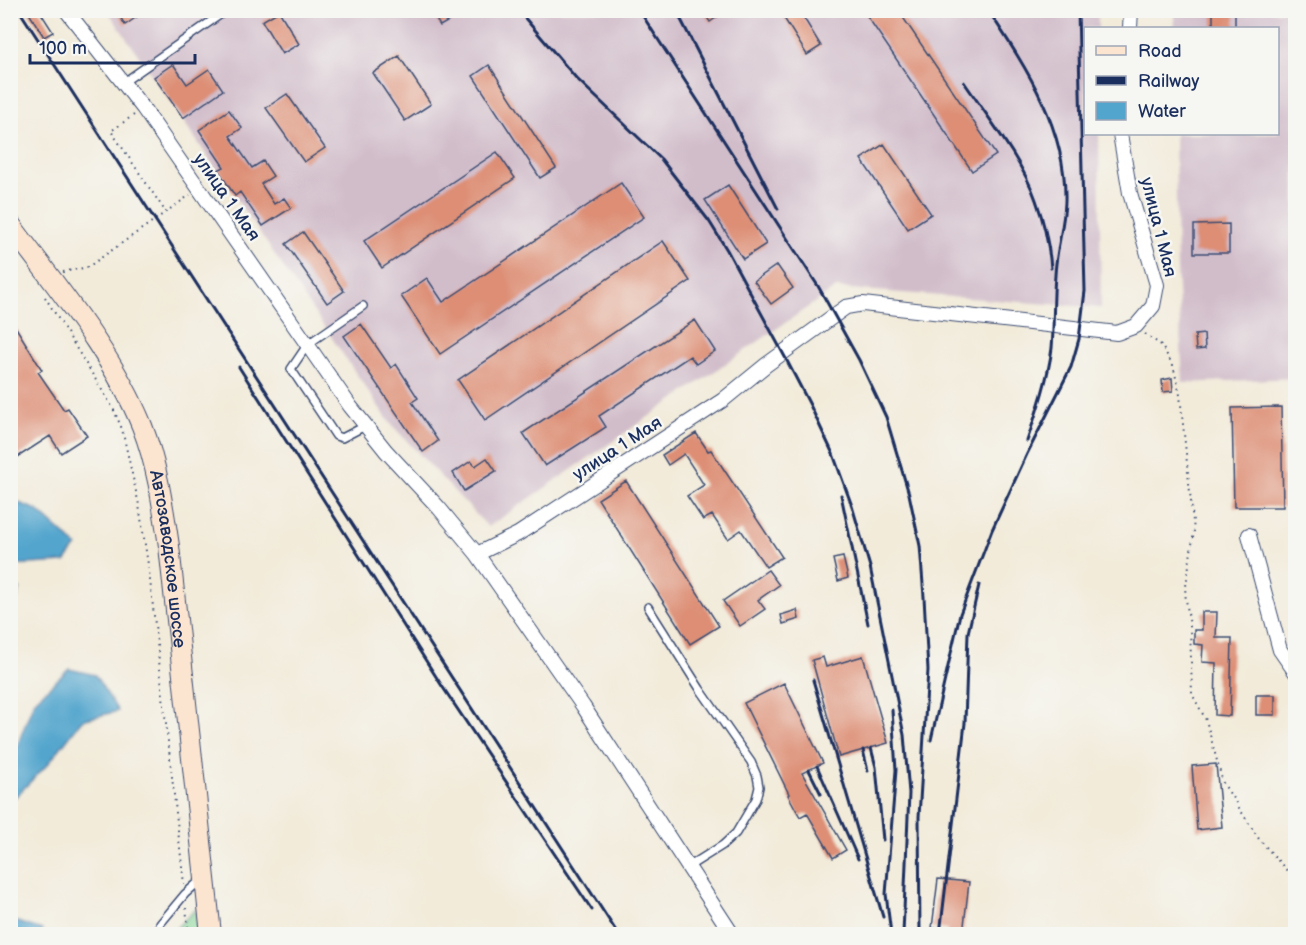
<svg xmlns="http://www.w3.org/2000/svg" width="1306" height="945" viewBox="0 0 1306 945" font-family="'Balsamiq Sans',sans-serif">
	<rect width="100%" height="100%" fill="#f6f6f2"/>
	<filter id="ink" filterUnits="userSpaceOnUse"><feTurbulence type="fractalNoise" baseFrequency=".0167" numOctaves="2"/><feDisplacementMap in="SourceGraphic" scale="12" xChannelSelector="R" yChannelSelector="G"/><feConvolveMatrix kernelMatrix="1 2 1 2 8 2 1 2 1" color-interpolation-filters="sRGB"/></filter>
	<filter id="wash" filterUnits="userSpaceOnUse"><feTurbulence type="fractalNoise" baseFrequency=".008" numOctaves="4" result="noise"/><feDisplacementMap in="SourceGraphic" scale="24" xChannelSelector="R" yChannelSelector="G"/><feGaussianBlur stdDeviation="1.35" result="paint"/><feColorMatrix in="noise" values="0 0 0 0 0 0 0 0 0 0 0 0 0 0 0 0 0 1.4 0 .05"/><feComposite in="paint" operator="in"/></filter>
	<g filter="url(#wash)">
		<rect width="100%" height="100%" fill="#f2ebda"/>
		<path fill="#d1bdca" d="M 108,11 L 1098,11 L 1098,28 L 1086,28 L 1086,134 L 1099,134 L 1101,308 L 836,288 L 488,527 L 390,423 Z
			M 1174,11 L 1295,11 L 1295,378 L 1183,383 L 1177,269 L 1175,134 L 1278,134 L 1278,28 L 1174,28 Z"/>
		<path fill="#86d696" stroke="#50827a" stroke-width="1.5" d="M 195,910 L 198,934 L 171,934 L 171,933 Z"/>
		<path fill="#52a5cd" stroke="#366a96" stroke-width="1.5" d="M 11,500 L 37,510 L 77,546 L 65,562 L 11,565 Z
			M 11,584 L 20,589 L 11,616 Z
			M 69,669 L 95,675 L 118,711 L 82,720 L 48,764 L 11,801 L 11,758 L 15,752 L 34,701 Z
			M 11,920 L 42,930 L 41,934 L 11,934 Z"/>
		<g id="blocks">
			<path fill="#dd8e75" d="M 27,10 L 39,10 L 53,32 L 44,37 Z
				M 116,10 L 147,10 L 125,25 Z
				M 431,10 L 450,10 L 454,18 L 440,26 Z
				M 702,10 L 727,10 L 710,22 Z
				M 779,10 L 799,10 L 821,46 L 807,55 Z
				M 863,10 L 898,10 L 996,155 L 972,171 Z
				M 1213,10 L 1235,10 L 1235,28 L 1213,28 Z
				M 279,11 L 299,44 L 282,54 L 262,21 Z
				M 399,56 L 431,104 L 405,121 L 373,73 Z
				M 173,64 L 187,84 L 209,69 L 223,90 L 183,118 L 154,77 Z
				M 489,65 L 556,168 L 540,178 L 473,76 Z
				M 287,94 L 325,148 L 304,162 L 266,108 Z
				M 229,110 L 242,128 L 230,136 L 252,168 L 263,161 L 273,176 L 261,184 L 274,204 L 284,198 L 291,208 L 263,226 L 240,192 L 235,196 L 218,170 L 224,167 L 199,130 Z
				M 884,144 L 931,214 L 908,229 L 861,159 Z
				M 497,152 L 515,178 L 382,268 L 364,241 Z
				M 621,183 L 644,217 L 440,354 L 401,296 L 427,278 L 443,302 Z
				M 728,185 L 766,244 L 743,259 L 705,200 Z
				M 1229,224 L 1229,253 L 1194,253 L 1194,225 Z
				M 303,232 L 344,291 L 327,303 L 286,244 Z
				M 663,241 L 690,281 L 485,420 L 458,380 Z
				M 777,265 L 793,288 L 771,304 L 754,281 Z
				M 10,318 L 42,370 L 38,372 L 64,410 L 68,408 L 87,436 L 61,453 L 50,436 L 10,462 Z
				M 695,320 L 715,351 L 696,364 L 690,356 L 599,416 L 606,427 L 545,466 L 523,433 Z
				M 361,324 L 391,368 L 396,364 L 418,398 L 412,402 L 438,441 L 423,452 L 344,336 Z
				M 1204,334 L 1205,349 L 1196,350 L 1195,335 Z
				M 1172,378 L 1173,391 L 1163,392 L 1162,380 Z
				M 1281,407 L 1283,507 L 1234,507 L 1232,408 Z
				M 696,433 L 708,451 L 711,450 L 782,557 L 766,567 L 741,530 L 728,539 L 712,515 L 703,520 L 687,496 L 704,485 L 684,454 L 668,465 L 662,455 Z
				M 487,458 L 496,471 L 464,491 L 453,473 L 471,461 L 475,466 Z
				M 626,481 L 719,626 L 690,644 L 598,499 Z
				M 843,557 L 848,578 L 838,581 L 833,559 Z
				M 768,570 L 779,585 L 758,600 L 765,609 L 740,626 L 723,601 Z
				M 797,610 L 799,619 L 783,624 L 781,615 Z
				M 1202,612 L 1217,612 L 1216,638 L 1232,638 L 1230,716 L 1215,715 L 1216,663 L 1202,662 L 1203,645 L 1194,644 L 1194,630 L 1202,630 Z
				M 863,656 L 888,743 L 839,757 L 812,660 L 823,657 L 826,667 Z
				M 784,683 L 823,763 L 802,773 L 846,850 L 833,858 L 807,813 L 800,817 L 788,795 L 789,794 L 744,703 Z
				M 1256,695 L 1275,695 L 1275,715 L 1256,715 Z
				M 1216,764 L 1222,827 L 1197,830 L 1192,766 Z
				M 938,879 L 969,882 L 963,934 L 946,934 L 947,930 L 932,928 Z"/>
		</g>
	</g>
	<g filter="url(#ink)">
		<use href="#blocks" fill-opacity="0" stroke="#3b4b71" stroke-width="1.5"/>
		<g fill="none" stroke-linecap="round" stroke-linejoin="round">
			<defs>
				<path id="service" d="M 124,82 L 227,10
					M 363,306 L 308,344 L 291,369 L 336,436 L 342,438 L 365,426
					M 648,607 L 700,689 L 751,762 L 757,776 L 759,787 L 756,799 L 736,833 L 723,845 L 688,867
					M 160,934 L 160,924 L 185,894 L 203,878"/>
				<path id="minor" d="M 66,10 L 143,108 L 350,406 L 386,451 L 439,508 L 477,554 L 583,706 L 732,934
					M 1130,28 L 1131,10
					M 1249,535 L 1280,650 L 1296,673
					M 477,554 L 518,534 L 723,400 L 766,365 L 846,307 L 863,304 L 1117,333 L 1136,326 L 1153,306 L 1157,285 L 1130,193 L 1120,134"/>
				<g id="secondary">
					<path id="s1" d="M 10,224 C 57,288 112,352 142,426 C 157,464 163,506 169,546 L 211,934"/>
				</g>
			</defs>
			<use href="#service" stroke="#3b4b71" stroke-width="10"/>
			<use href="#minor" stroke="#3b4b71" stroke-width="16"/>
			<use href="#secondary" stroke="#3b4b71" stroke-width="22"/>
			<path stroke="#3b4b71" stroke-width="2" stroke-dasharray="1.5 4.5" stroke-linecap="butt" d="M 134,115 L 111,131 L 165,211
				M 63,272 L 88,267 L 190,195
				M 45,297 L 113,408 L 122,429 L 139,505 L 149,571 L 184,884
				M 1145,334 L 1161,345 L 1173,365 L 1180,395 L 1194,531 L 1185,593 L 1190,626 L 1192,694 L 1206,720 L 1223,783 L 1259,839 L 1296,881
				M 186,908 L 189,934"/>
			<use href="#service" stroke="#fff" stroke-width="7"/>
			<use href="#minor" stroke="#fff" stroke-width="14"/>
			<use href="#secondary" stroke="#fce5d0" stroke-width="20"/>
			<path stroke="#1b2f5e" stroke-width="3" d="M 19,10 L 618,934
				M 518,10 L 576,78 L 661,159 L 709,221 L 727,250 L 785,357 L 810,405 L 833,454 L 852,506 L 870,567 L 904,735 L 909,793 L 903,934
				M 639,10 L 818,286 L 859,360 L 886,417 L 909,494 L 920,546 L 924,597 L 928,670 L 919,817 L 920,934
				M 676,10 L 778,209
				M 988,10 C 1027,69 1067,129 1065,202 C 1064,227 1056,250 1055,275 C 1053,299 1054,324 1052,348 C 1048,379 1037,411 1027,441
				M 964,82 C 987,116 1023,162 1036,200 C 1044,222 1049,245 1051,268
				M 239,367 L 442,686 L 592,910
				M 841,495 L 868,624
				M 813,680 L 883,917
				M 931,740 L 960,614 L 992,530 L 1027,454 L 1071,367 L 1079,339 L 1085,291 L 1078,10
				M 871,748 L 876,767 L 883,840
				M 863,750 L 868,771
				M 817,766 L 858,859
				M 809,770 L 821,794
				M 891,934 L 886,894 L 896,770 L 892,710
				M 940,934 L 965,723 L 968,633 L 979,585"/>
		</g>
	</g>
	<g text-anchor="middle" stroke-width="5" stroke-linejoin="round" paint-order="stroke">
		<g font-size="18" fill="#1b2f5e" stroke="#f6f6f2">
			<text transform="translate(227 197) rotate(55)" y="6">улица 1 Мая</text>
			<text transform="translate(1159 227) rotate(76)" y="6">улица 1 Мая</text>
			<text transform="translate(617 448) rotate(-33)" y="6">улица 1 Мая</text>
			<text dy="6" stroke="none"><textPath href="#s1" startOffset="378">Автозаводское шоссе</textPath></text>
		</g>
	</g>
	<rect width="1306" height="945" fill="none" stroke="#f6f6f2" stroke-width="36"/>
	<rect x="1084" y="27" width="195" height="108" fill="#f6f6f2" stroke="#9ea6b7" stroke-width="1.5"/>
	<rect x="1096" y="46" width="30" height="9" fill="#fce5d0" stroke="#9ea6b7" stroke-width="1.5"/>
	<text x="1138" y="57" font-size="18" fill="#1b2f5e">Road</text>
	<rect x="1096" y="76" width="30" height="9" fill="#1b2f5e" stroke="#9ea6b7" stroke-width="1.5"/>
	<text x="1138" y="87" font-size="18" fill="#1b2f5e">Railway</text>
	<rect x="1096" y="102" width="30" height="18" fill="#52a5cd" stroke="#9ea6b7" stroke-width="1.5"/>
	<text x="1138" y="117" font-size="18" fill="#1b2f5e">Water</text>
	<path d="M30 54v9h165v-9" fill="none" stroke="#1b2f5e" stroke-width="3"/>
	<text x="39" y="54" font-size="18" fill="#1b2f5e" stroke="#f6f6f2" stroke-width="4.5" paint-order="stroke">100 m</text>
</svg>
